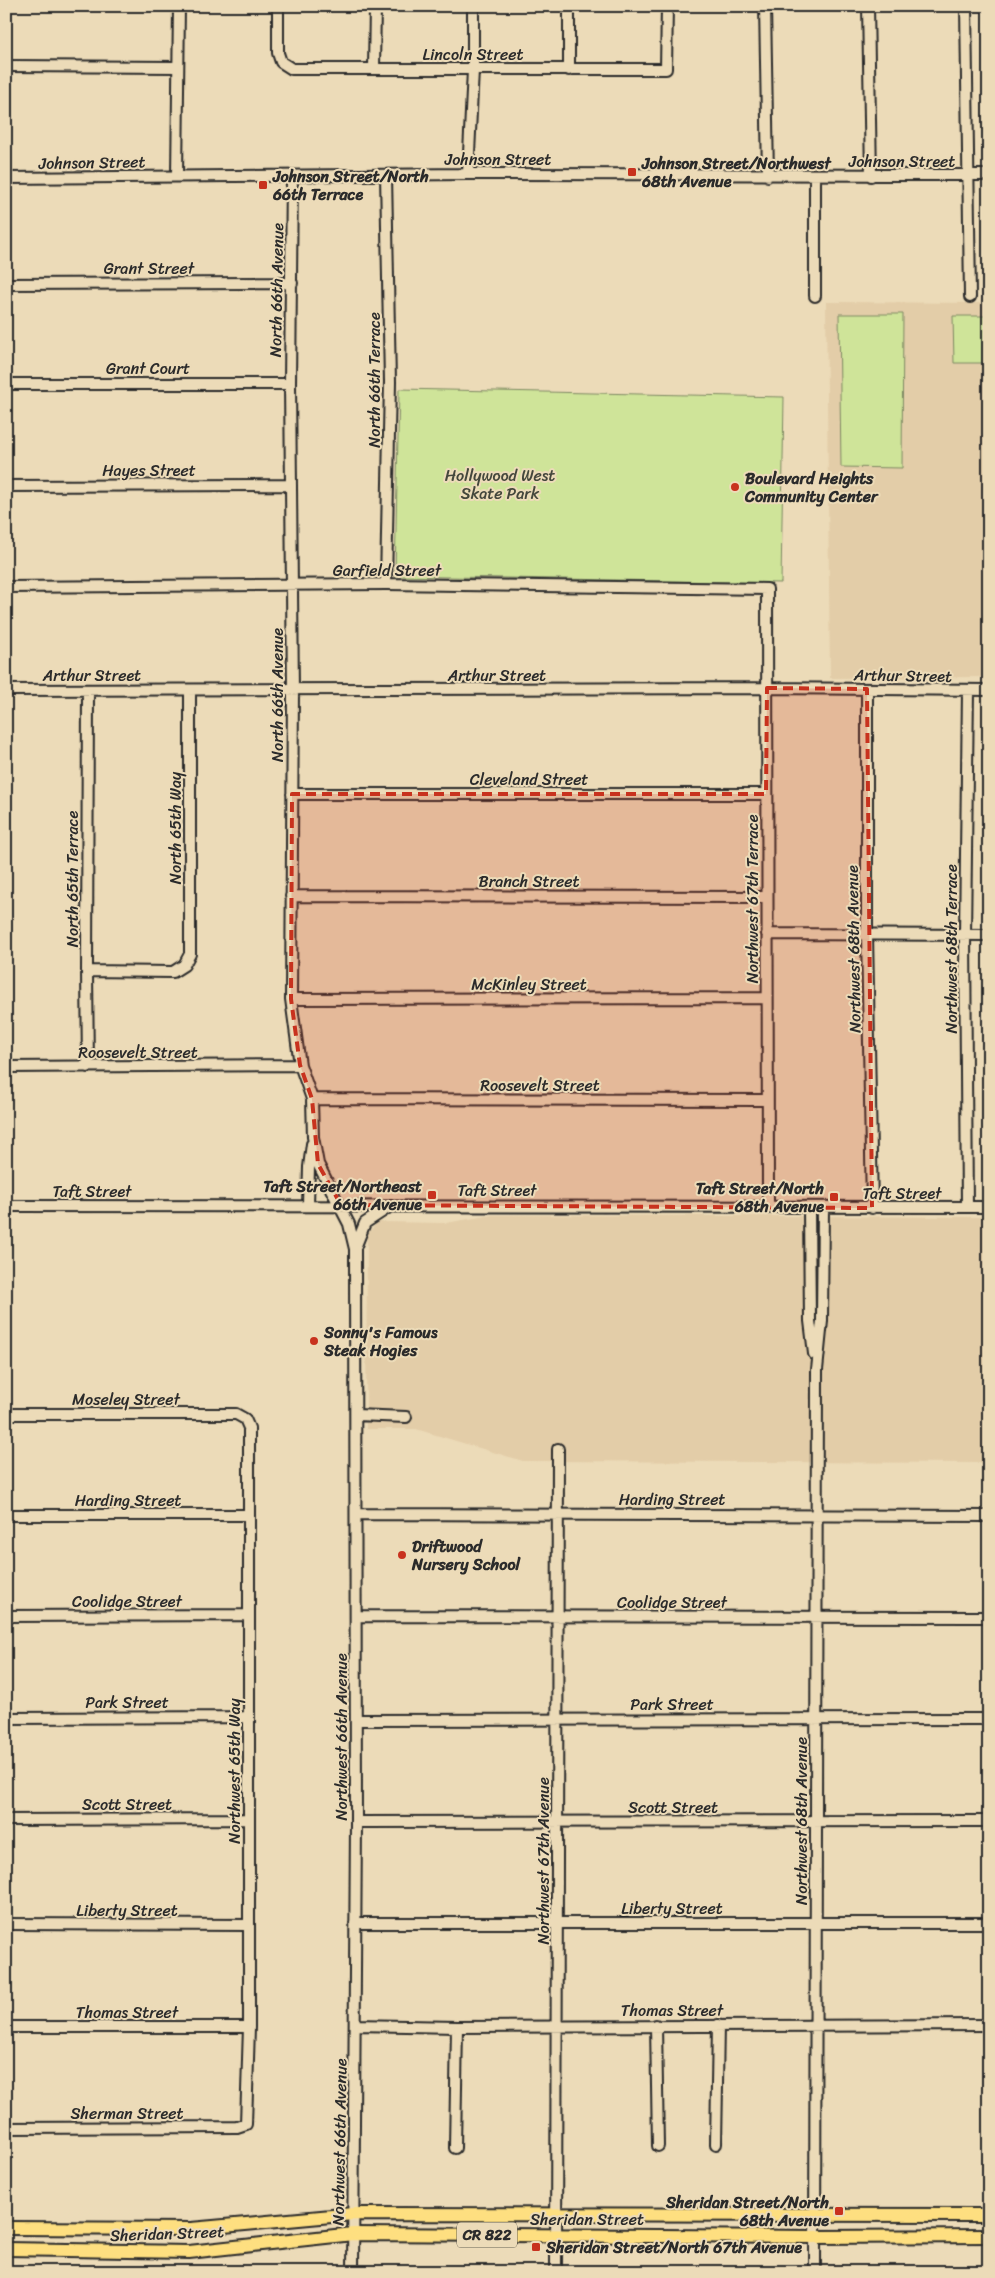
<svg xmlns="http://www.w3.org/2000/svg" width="995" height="2278" viewBox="0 0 995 2278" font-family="Sriracha,sans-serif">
	<rect width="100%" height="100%" fill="#ecdbb8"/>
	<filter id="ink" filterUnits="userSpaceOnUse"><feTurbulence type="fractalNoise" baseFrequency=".02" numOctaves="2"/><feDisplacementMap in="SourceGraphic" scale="10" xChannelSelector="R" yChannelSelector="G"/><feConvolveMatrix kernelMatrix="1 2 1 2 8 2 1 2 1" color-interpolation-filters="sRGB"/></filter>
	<g filter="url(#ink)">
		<path fill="#e3cda8" d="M 826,302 L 989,303 L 989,677 L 830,678 Z
			M 492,1215 L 989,1217 L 989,1463 L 523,1461 L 416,1429 L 366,1429 L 367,1234 L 378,1222 L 446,1223 Z"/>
		<path fill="#cfe499" stroke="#7d8862" d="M 839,314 L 903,314 L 902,468 L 841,467 Z
			M 953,316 L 989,316 L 989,363 L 954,363 Z
			M 399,389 L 784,397 L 781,583 L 395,576 Z"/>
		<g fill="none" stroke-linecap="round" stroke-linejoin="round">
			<defs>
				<path id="minor" d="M 278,6 L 278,53 L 281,62 L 292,69 L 666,69 L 667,6
					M 765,6 L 768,176
					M 868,6 L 871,176
					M 966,6 L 970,297
					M 6,66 L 178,67
					M 374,69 L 375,6
					M 569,70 L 569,6
					M 468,174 L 473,70 L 473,6
					M 177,176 L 179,6
					M 292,176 L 290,384 L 293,691 L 291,999 L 300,1065 L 312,1099 L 313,1137 L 318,1164 L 349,1224 L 355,1249 L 356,1822 L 353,2272
					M 815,176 L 815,296
					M 6,178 L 468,174 L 989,175
					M 6,284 L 292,283
					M 6,384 L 290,384
					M 6,486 L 291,485
					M 386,584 L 390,382 L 386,175
					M 6,587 L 386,584 L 767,589 L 768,1208
					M 867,689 L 867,934 L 872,1208
					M 6,690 L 767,688 L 989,690
					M 88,691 L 87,971 L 88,1067
					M 292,794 L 766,794
					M 291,896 L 767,897
					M 767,934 L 989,935
					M 87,971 L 173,972 L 184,965 L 190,954 L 190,690
					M 291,999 L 767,998
					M 6,1067 L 300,1065
					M 312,1099 L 767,1100
					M 308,1205 L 309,1167 L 312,1144
					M 6,1206 L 989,1207
					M 967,1207 L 965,935 L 968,691
					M 809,1208 L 810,1321 L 814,1354
					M 355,1248 L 365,1223 L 391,1206
					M 6,1414 L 236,1414 L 245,1419 L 249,1428 L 249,2027 L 246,2124 L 237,2127 L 6,2128
					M 356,1415 L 406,1417
					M 356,1514 L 989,1516
					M 6,1515 L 249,1515
					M 6,1616 L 249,1615
					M 356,1616 L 989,1617
					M 6,1718 L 249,1717
					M 356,1720 L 989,1719
					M 6,1820 L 249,1819
					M 356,1822 L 989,1821
					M 355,1923 L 989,1923
					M 6,1924 L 249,1925
					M 355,2025 L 457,2027 L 989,2025
					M 656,2025 L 658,2146
					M 6,2027 L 249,2027
					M 716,2144 L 718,2025
					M 455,2148 L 457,2027
					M 556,2272 L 558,1449
					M 815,2272 L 817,1370 L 822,1321 L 823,1208"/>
				<path id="major" d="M 6,2228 L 191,2229 L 353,2214 L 989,2215
					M 6,2249 L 189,2252 L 353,2234 L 816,2237 L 989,2236"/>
			</defs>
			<use href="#minor" stroke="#2b2b2b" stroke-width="14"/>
			<use href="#major" stroke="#2b2b2b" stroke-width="16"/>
			<use href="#minor" stroke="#ecdbb8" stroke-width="10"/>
			<use href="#major" stroke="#fedf80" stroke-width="12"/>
		</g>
	</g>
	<path fill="#c8321e" fill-opacity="0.2" stroke="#c8321e" stroke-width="4" stroke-dasharray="10 6" stroke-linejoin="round" d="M 767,688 L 867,689 L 872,1208 L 341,1205 L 318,1164 L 312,1099 L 300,1065 L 291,999 L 292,794 L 766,794 Z"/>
	<g fill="#c8321e" stroke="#ecdbb8" stroke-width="2">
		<rect x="627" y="167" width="10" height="10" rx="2.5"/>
		<rect x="258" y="180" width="10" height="10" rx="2.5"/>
		<circle cx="735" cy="487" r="5"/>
		<rect x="427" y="1190" width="10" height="10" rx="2.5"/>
		<rect x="829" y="1192" width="10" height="10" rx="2.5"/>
		<circle cx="314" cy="1341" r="5"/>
		<circle cx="402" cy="1555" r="5"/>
		<rect x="834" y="2206" width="10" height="10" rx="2.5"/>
		<rect x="531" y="2242" width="10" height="10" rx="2.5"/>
	</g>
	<g text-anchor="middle" stroke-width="4" stroke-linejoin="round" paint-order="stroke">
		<rect fill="#ecdbb8" stroke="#656055" stroke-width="1" x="457" y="2222.5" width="60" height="25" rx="4"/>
		<g font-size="15" font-weight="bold" fill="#2b2b2b">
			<text x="487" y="2240">CR 822</text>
		</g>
		<g font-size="16" fill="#2b2b2b" stroke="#ecdbb8">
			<text x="473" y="60">Lincoln Street</text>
			<text x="498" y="165">Johnson Street</text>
			<text x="902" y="167">Johnson Street</text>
			<text transform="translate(92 162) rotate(-1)" y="6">Johnson Street</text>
			<text x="149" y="274">Grant Street</text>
			<text transform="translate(276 290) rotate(-89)" y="6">North 66th Avenue</text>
			<text x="148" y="374">Grant Court</text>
			<text transform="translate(374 380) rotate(-90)" y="6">North 66th Terrace</text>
			<text x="149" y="476">Hayes Street</text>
			<text x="387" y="576">Garfield Street</text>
			<text x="92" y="681">Arthur Street</text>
			<text x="497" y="681">Arthur Street</text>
			<text transform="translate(903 675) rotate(1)" y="6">Arthur Street</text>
			<text transform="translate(277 695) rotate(-90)" y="6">North 66th Avenue</text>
			<text x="529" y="785">Cleveland Street</text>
			<text transform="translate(175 828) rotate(-90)" y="6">North 65th Way</text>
			<text transform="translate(72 879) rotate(-90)" y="6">North 65th Terrace</text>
			<text x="529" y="887">Branch Street</text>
			<text transform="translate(752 899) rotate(-90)" y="6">Northwest 67th Terrace</text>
			<text transform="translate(853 949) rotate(-91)" y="6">Northwest 68th Avenue</text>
			<text transform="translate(951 949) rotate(-90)" y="6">Northwest 68th Terrace</text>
			<text x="529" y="990">McKinley Street</text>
			<text x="138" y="1058">Roosevelt Street</text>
			<text x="540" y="1091">Roosevelt Street</text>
			<text x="497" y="1196">Taft Street</text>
			<text x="92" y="1197">Taft Street</text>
			<text x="902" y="1199">Taft Street</text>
			<text x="126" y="1405">Moseley Street</text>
			<text x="672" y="1505">Harding Street</text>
			<text x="128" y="1506">Harding Street</text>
			<text x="127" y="1607">Coolidge Street</text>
			<text x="672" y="1608">Coolidge Street</text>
			<text x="127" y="1708">Park Street</text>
			<text x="672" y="1710">Park Street</text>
			<text transform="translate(341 1737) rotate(-90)" y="6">Northwest 66th Avenue</text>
			<text transform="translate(234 1771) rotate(-90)" y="6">Northwest 65th Way</text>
			<text x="127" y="1810">Scott Street</text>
			<text x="673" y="1813">Scott Street</text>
			<text transform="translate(801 1821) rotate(-90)" y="6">Northwest 68th Avenue</text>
			<text transform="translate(543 1861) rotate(-90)" y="6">Northwest 67th Avenue</text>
			<text x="672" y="1914">Liberty Street</text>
			<text x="127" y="1916">Liberty Street</text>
			<text x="672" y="2016">Thomas Street</text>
			<text x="127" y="2018">Thomas Street</text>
			<text x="127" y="2119">Sherman Street</text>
			<text transform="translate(339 2142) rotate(-89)" y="6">Northwest 66th Avenue</text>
			<text x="587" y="2225">Sheridan Street</text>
			<text transform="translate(167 2233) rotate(-2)" y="6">Sheridan Street</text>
		</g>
		<g font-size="16" font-weight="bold" fill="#2b2b2b" stroke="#ecdbb8" text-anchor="start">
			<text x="642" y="169">Johnson Street/Northwest<tspan x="642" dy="18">68th Avenue</tspan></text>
			<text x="273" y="182">Johnson Street/North<tspan x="273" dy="18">66th Terrace</tspan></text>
			<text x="745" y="484">Boulevard Heights<tspan x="745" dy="18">Community Center</tspan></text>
			<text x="422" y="1192" text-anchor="end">Taft Street/Northeast<tspan x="422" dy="18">66th Avenue</tspan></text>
			<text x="824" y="1194" text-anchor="end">Taft Street/North<tspan x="824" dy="18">68th Avenue</tspan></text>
			<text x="324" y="1338">Sonny's Famous<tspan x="324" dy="18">Steak Hogies</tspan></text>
			<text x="412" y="1552">Driftwood<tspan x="412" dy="18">Nursery School</tspan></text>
			<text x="829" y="2208" text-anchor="end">Sheridan Street/North<tspan x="829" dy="18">68th Avenue</tspan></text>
			<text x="546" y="2253">Sheridan Street/North 67th Avenue</text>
		</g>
		<g font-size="16" fill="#44473c" stroke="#ecdbb8">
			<text x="500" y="481">Hollywood West<tspan x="500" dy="18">Skate Park</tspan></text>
		</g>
	</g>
	<rect width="995" height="2278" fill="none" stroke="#ecdbb8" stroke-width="25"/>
	<rect x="12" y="12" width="970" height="2253" fill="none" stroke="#2b2b2b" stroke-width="2" filter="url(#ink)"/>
</svg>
